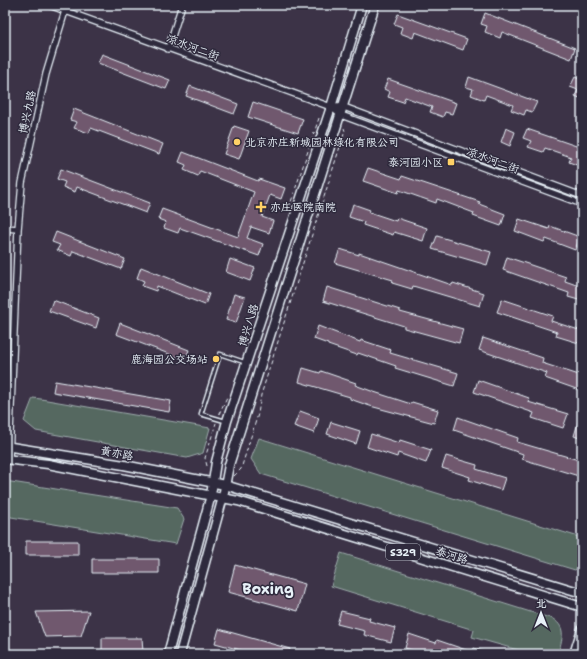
<svg xmlns="http://www.w3.org/2000/svg" width="587" height="659" viewBox="0 0 587 659" font-family="'Shantell Sans','LXGW WenKai TC',sans-serif">
	<rect width="100%" height="100%" fill="#3c3347"/>
	<filter id="ink" filterUnits="userSpaceOnUse"><feTurbulence type="fractalNoise" baseFrequency=".025" numOctaves="2"/><feDisplacementMap in="SourceGraphic" scale="8" xChannelSelector="R" yChannelSelector="G"/><feConvolveMatrix kernelMatrix="1 2 1 2 8 2 1 2 1" color-interpolation-filters="sRGB"/></filter>
	<g filter="url(#ink)">
		<path fill="#546861" stroke="#9eacac" d="M 33,398 L 41,399 L 210,428 L 203,453 L 187,458 L 36,431 L 24,421 Z
			M 259,438 L 582,538 C 582,549 585,563 575,570 L 261,474 L 251,459 Z
			M 5,481 L 177,508 L 184,519 L 176,544 L 5,516 Z
			M 341,553 L 553,619 C 567,628 562,639 558,654 L 532,654 L 472,637 L 474,630 L 331,586 Z"/>
		<path fill="#6f596e" stroke="#e8f1f8" d="M 485,13 L 575,48 L 571,59 L 502,32 L 500,38 L 485,32 L 487,26 L 481,24 Z
			M 398,14 L 467,39 L 463,50 L 415,32 L 413,38 L 400,33 L 402,27 L 394,24 Z
			M 102,54 L 170,80 L 166,89 L 98,63 Z
			M 469,77 L 537,102 L 532,112 L 526,110 L 524,115 L 511,110 L 513,105 L 486,95 L 484,100 L 471,95 L 473,89 L 466,87 Z
			M 575,77 L 582,80 L 582,99 L 575,96 L 578,90 L 570,87 Z
			M 388,79 L 456,103 L 452,114 L 445,112 L 443,117 L 430,112 L 432,107 L 405,97 L 403,102 L 388,97 L 390,92 L 384,89 Z
			M 190,86 L 238,104 L 234,114 L 186,96 Z
			M 253,102 L 303,119 L 298,133 L 248,117 Z
			M 74,109 L 163,144 L 159,154 L 91,128 L 89,133 L 74,128 L 77,122 L 70,120 Z
			M 234,126 L 249,131 L 239,159 L 224,154 Z
			M 506,128 L 515,132 L 510,146 L 501,142 Z
			M 527,129 L 582,148 L 582,167 L 569,162 L 571,157 L 545,148 L 543,152 L 528,147 L 531,141 L 523,138 Z
			M 183,152 L 258,181 L 259,179 L 285,188 L 281,199 L 270,195 L 262,217 L 273,221 L 269,233 L 251,227 L 247,238 L 263,244 L 259,256 L 180,228 L 178,233 L 164,228 L 166,222 L 158,219 L 162,209 L 238,237 L 254,192 L 200,171 L 198,176 L 184,170 L 186,165 L 179,162 Z
			M 368,168 L 401,179 L 402,176 L 480,202 L 479,204 L 505,214 L 501,226 L 473,216 L 474,213 L 437,199 L 436,203 L 399,190 L 398,193 L 363,181 Z
			M 61,169 L 150,203 L 146,213 L 77,187 L 75,192 L 63,187 L 65,182 L 57,179 Z
			M 353,204 L 370,210 L 369,212 L 396,221 L 397,218 L 427,228 L 423,241 L 394,232 L 393,235 L 363,225 L 364,222 L 349,217 Z
			M 519,219 L 549,229 L 550,226 L 580,237 L 575,250 L 546,239 L 544,242 L 515,231 Z
			M 56,232 L 125,259 L 121,269 L 73,251 L 71,256 L 57,250 L 60,245 L 52,242 Z
			M 437,236 L 491,252 L 487,265 L 432,249 Z
			M 340,249 L 359,255 L 359,253 L 452,285 L 453,283 L 484,293 L 480,306 L 413,286 L 412,289 L 392,283 L 393,280 L 335,263 Z
			M 507,257 L 566,277 L 565,281 L 582,287 L 582,301 L 568,297 L 569,293 L 503,270 Z
			M 230,259 L 255,268 L 250,281 L 226,272 Z
			M 141,267 L 209,294 L 205,305 L 157,286 L 156,291 L 142,286 L 144,281 L 137,278 Z
			M 327,287 L 400,310 L 400,312 L 463,329 L 459,343 L 404,328 L 404,326 L 323,301 Z
			M 234,294 L 245,297 L 236,323 L 226,320 Z
			M 502,299 L 553,316 L 551,321 L 582,331 L 582,344 L 556,336 L 557,332 L 497,312 Z
			M 53,300 L 99,318 L 96,328 L 49,311 Z
			M 120,323 L 189,350 L 185,360 L 116,334 Z
			M 318,326 L 360,342 L 361,340 L 391,350 L 390,353 L 458,373 L 454,386 L 395,368 L 396,366 L 358,353 L 357,355 L 328,345 L 328,344 L 314,339 Z
			M 483,338 L 543,358 L 542,363 L 582,376 L 582,391 L 545,378 L 547,373 L 479,350 Z
			M 303,368 L 320,373 L 321,371 L 356,383 L 355,385 L 374,392 L 411,404 L 412,402 L 438,410 L 434,423 L 370,406 L 350,399 L 350,397 L 299,382 Z
			M 478,380 L 529,398 L 528,402 L 568,414 L 563,428 L 532,418 L 534,413 L 474,392 Z
			M 55,381 L 171,401 L 169,412 L 53,392 Z
			M 300,411 L 319,418 L 314,433 L 294,426 Z
			M 581,413 L 582,413 L 582,439 L 574,436 Z
			M 458,417 L 518,438 L 517,442 L 582,461 L 582,477 L 522,459 L 523,454 L 454,430 Z
			M 331,422 L 360,431 L 356,444 L 327,434 Z
			M 371,434 L 399,443 L 400,440 L 431,450 L 426,463 L 398,453 L 397,457 L 367,447 Z
			M 446,456 L 477,465 L 476,469 L 505,478 L 501,490 L 469,480 L 470,477 L 442,468 Z
			M 26,541 L 78,541 L 78,555 L 26,555 Z
			M 92,559 L 159,559 L 159,573 L 92,573 Z
			M 235,565 L 305,584 L 298,611 L 228,592 Z
			M 89,611 L 81,636 L 45,637 L 36,612 Z
			M 341,611 L 370,618 L 369,621 L 395,628 L 391,642 L 364,635 L 365,631 L 337,624 Z
			M 219,629 L 290,649 L 288,654 L 255,654 L 215,643 Z
			M 409,634 L 436,643 L 437,640 L 472,652 L 474,648 L 490,654 L 424,654 L 405,648 Z
			M 102,638 L 142,638 L 143,652 L 102,652 Z"/>
		<g fill="none" stroke-linecap="round" stroke-linejoin="round">
			<defs>
				<path id="lane" d="M 225,421 L 201,414 L 220,354 L 244,362"/>
				<path id="street" d="M 49,5 L 331,107 L 341,115 L 582,204
					M 168,49 L 182,5
					M 331,107 L 344,107 L 582,196
					M 5,228 L 18,229
					M 9,459 L 18,229 L 22,183 L 46,74 L 65,11"/>
				<path id="secondary" d="M 168,654 L 211,495 L 216,462 L 227,421 L 331,107 L 362,5
					M 180,654 L 223,497 L 229,465 L 375,5
					M 574,654 L 582,629"/>
				<path id="primary" d="M 5,446 L 124,465 L 225,485 L 582,593
					M 5,459 L 48,464 L 238,501 L 582,607"/>
			</defs>
			<use href="#lane" stroke="#e8f1f8" stroke-width="5.5"/>
			<use href="#street" stroke="#e8f1f8" stroke-width="8"/>
			<use href="#secondary" stroke="#e8f1f8" stroke-width="11"/>
			<use href="#primary" stroke="#e8f1f8" stroke-width="11"/>
			<path stroke="#e8f1f8" stroke-width="1" stroke-dasharray="4 3" stroke-linecap="butt" d="M 289,208 L 319,118
				M 219,414 L 227,397
				M 207,466 L 205,458 L 216,423
				M 234,476 L 241,469 L 258,414 L 261,395 L 345,131 L 344,128"/>
			<use href="#lane" stroke="#2f2a3d" stroke-width="2.5"/>
			<use href="#street" stroke="#2f2a3d" stroke-width="5.5"/>
			<use href="#secondary" stroke="#2f2a3d" stroke-width="8"/>
			<use href="#primary" stroke="#2f2a3d" stroke-width="8"/>
		</g>
	</g>
	<g fill="#ffd166" stroke="#2f2a3d" stroke-width="1.5">
		<circle cx="237" cy="142" r="4"/>
		<rect x="447" y="158" width="8" height="8" rx="2"/>
		<path d="M259 201h4v4h4v4h-4v4h-4v-4h-4v-4h4z"/>
		<circle cx="216" cy="359" r="4"/>
	</g>
	<g text-anchor="middle" stroke-width="3" stroke-linejoin="round" paint-order="stroke">
		<rect fill="#2f2a3d" stroke="#b0b5c0" stroke-width="1" x="386" y="544" width="34" height="16" rx="3"/>
		<g font-size="10" font-weight="bold" fill="#e8f1f8">
			<text x="403" y="556">S329</text>
		</g>
		<g font-size="11" fill="#e8f1f8" stroke="#2f2a3d">
			<text transform="translate(193 47) rotate(20)" y="4">凉水河二街</text>
			<text transform="translate(27 112) rotate(-78)" y="4">博兴九路</text>
			<text transform="translate(493 160) rotate(20)" y="4">凉水河二街</text>
			<text transform="translate(248 325) rotate(-73)" y="4">博兴八路</text>
			<text transform="translate(117 453) rotate(10)" y="4">黄亦路</text>
			<text transform="translate(452 555) rotate(17)" y="4">泰河路</text>
		</g>
		<g font-size="11" fill="#e8f1f8" stroke="#2f2a3d" text-anchor="start">
			<text x="245" y="146">北京亦庄新城园林绿化有限公司</text>
			<text x="443" y="166" text-anchor="end">泰河园小区</text>
			<text x="270" y="211">亦庄医院南院</text>
			<text x="208" y="363" text-anchor="end">鹿海园公交场站</text>
		</g>
		<g font-size="15" font-weight="bold" fill="#e8f1f8" stroke="#2f2a3d">
			<text x="268" y="594">Boxing</text>
		</g>
	</g>
	<rect width="587" height="659" fill="none" stroke="#2f2a3d" stroke-width="20"/>
	<rect x="10" y="10" width="567" height="639" fill="none" stroke="#e8f1f8" stroke-width="1.5" filter="url(#ink)"/>
	<g transform="translate(541 613)" stroke="#2f2a3d" stroke-width="3" paint-order="stroke">
	<path d="M0-3L7 15L0 10L-7 15Z" fill="#e8f1f8"/>
	<text y="-6" font-size="11" font-weight="bold" text-anchor="middle" fill="#e8f1f8">北</text>
	</g>
</svg>
